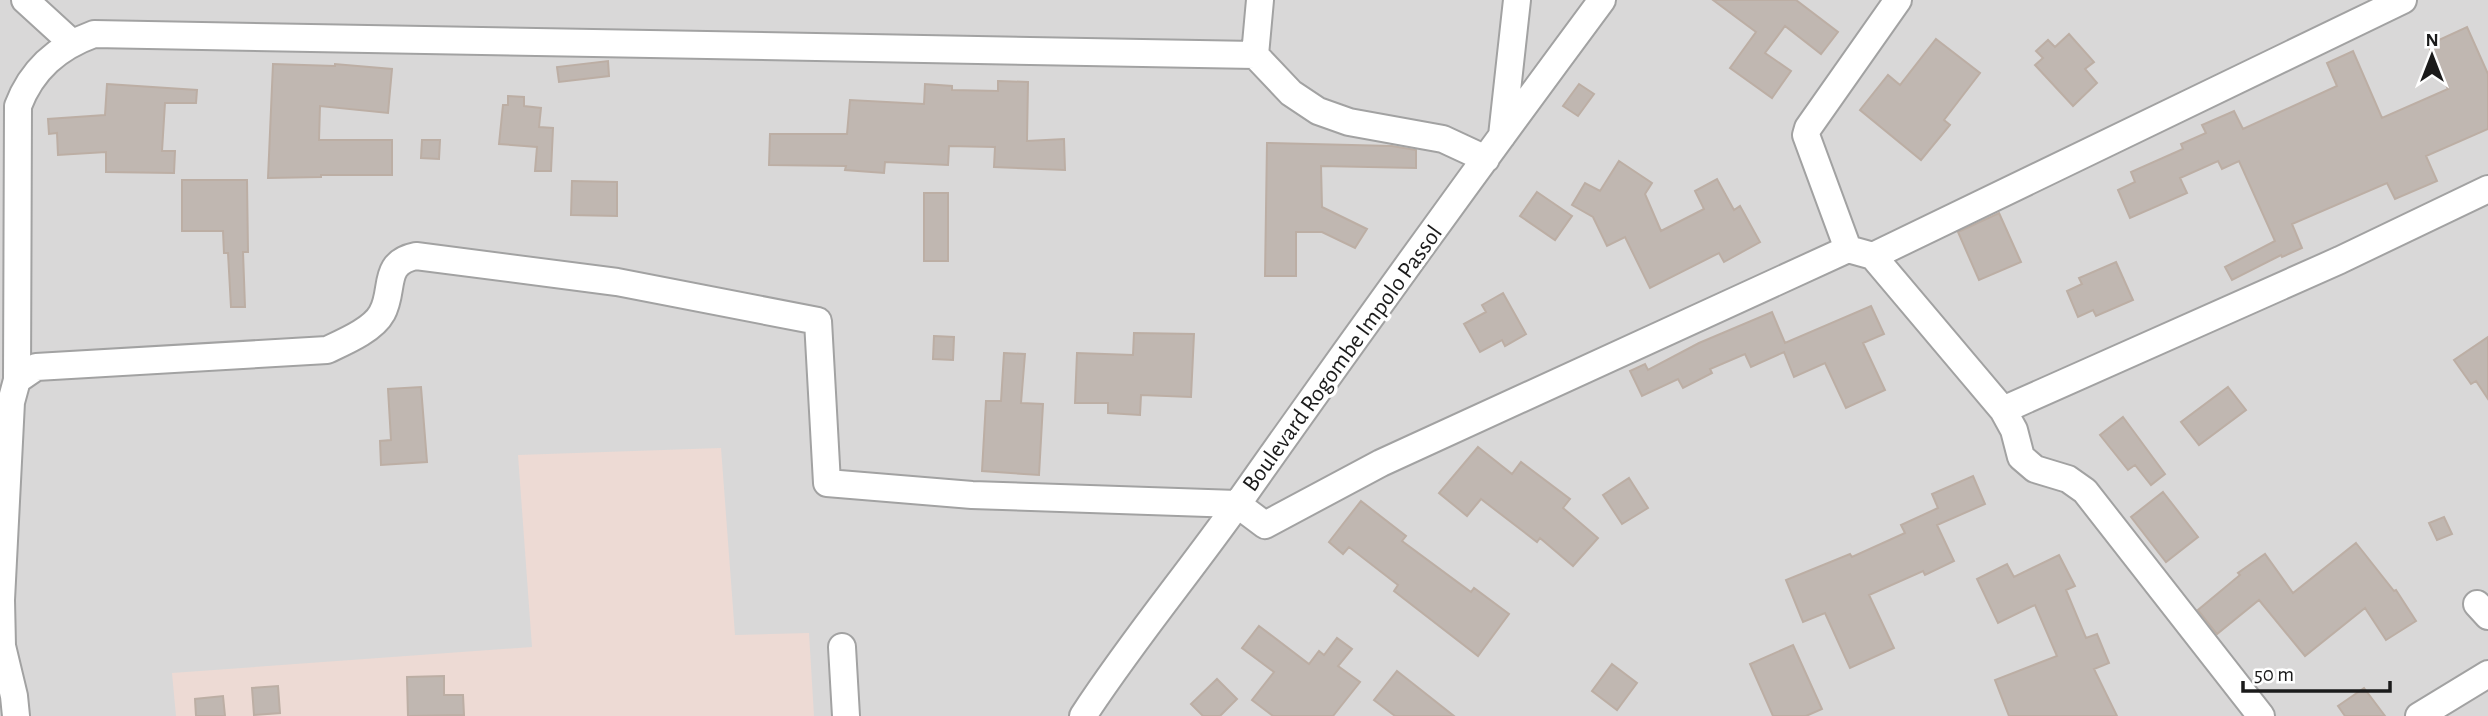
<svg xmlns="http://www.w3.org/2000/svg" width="2488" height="716" viewBox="0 0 2488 716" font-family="'Alegreya Sans',sans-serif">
	<rect width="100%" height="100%" fill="#ece8e1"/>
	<path fill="#d9d8d8" d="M 0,0 L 2488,0 L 2488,716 L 0,716 Z"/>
	<path fill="#eddad4" d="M 721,448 L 735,635 L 809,633 L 814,716 L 176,716 L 172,673 L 532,647 L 518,455 Z"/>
	<path fill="#c0b7b1" stroke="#bcaea4" stroke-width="2" d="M 1713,0 L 1796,0 L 1838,32 L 1821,54 L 1785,26 L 1765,53 L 1791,71 L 1772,98 L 1730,68 L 1756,32 Z
		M 2467,27 L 2488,74 L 2488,129 L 2426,156 L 2437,181 L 2395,199 L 2387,183 L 2292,224 L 2302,248 L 2282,257 L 2281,255 L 2232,280 L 2225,267 L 2275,241 L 2239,161 L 2222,169 L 2218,161 L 2180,178 L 2187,193 L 2130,218 L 2118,190 L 2135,182 L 2131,172 L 2183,149 L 2181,144 L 2206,133 L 2202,125 L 2234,111 L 2243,129 L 2337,86 L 2327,63 L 2353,51 L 2382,118 L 2448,89 L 2428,45 Z
		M 2069,34 L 2094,62 L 2085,69 L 2097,83 L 2073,106 L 2035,65 L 2043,58 L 2036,51 L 2048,40 L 2055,47 Z
		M 1936,39 L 1980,73 L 1944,120 L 1950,125 L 1921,160 L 1860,110 L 1888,75 L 1900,85 Z
		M 608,61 L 609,76 L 559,82 L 557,67 Z
		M 273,64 L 335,66 L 335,64 L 392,69 L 388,113 L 320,106 L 319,140 L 392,140 L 392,175 L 321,175 L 321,177 L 268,178 Z
		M 998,81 L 1028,82 L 1027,141 L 1064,139 L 1065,170 L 994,167 L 995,147 L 949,146 L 948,165 L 885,162 L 884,173 L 845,170 L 846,166 L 769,165 L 770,134 L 847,134 L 850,100 L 924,104 L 925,84 L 952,86 L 952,90 L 998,91 Z
		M 107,84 L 197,90 L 196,103 L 165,103 L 162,151 L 175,151 L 174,173 L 106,172 L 106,152 L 58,155 L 57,133 L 49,134 L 48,119 L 105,115 Z
		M 1579,84 L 1594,94 L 1578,116 L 1563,106 Z
		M 508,96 L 524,97 L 524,106 L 541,108 L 539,127 L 553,128 L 551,171 L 535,171 L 537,147 L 499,144 L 503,105 L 508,105 Z
		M 422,140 L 440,140 L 439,159 L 421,158 Z
		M 1267,143 L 1392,146 L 1416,150 L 1416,168 L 1321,166 L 1322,207 L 1367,229 L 1355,248 L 1322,232 L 1296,232 L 1296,276 L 1265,276 Z
		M 1619,161 L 1652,183 L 1645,194 L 1661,231 L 1704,209 L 1695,191 L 1717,179 L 1734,210 L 1740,206 L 1760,242 L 1724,262 L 1719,253 L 1650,288 L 1625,237 L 1607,246 L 1593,217 L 1572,205 L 1585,183 L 1600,191 Z
		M 182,180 L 247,180 L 248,252 L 243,252 L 245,307 L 231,307 L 228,253 L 224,253 L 223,231 L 182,231 Z
		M 572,181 L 617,182 L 617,216 L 571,215 Z
		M 1537,192 L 1572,216 L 1555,240 L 1520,216 Z
		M 924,193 L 948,193 L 948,261 L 924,261 Z
		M 1999,213 L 2021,262 L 1979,280 L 1958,232 Z
		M 2116,262 L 2133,300 L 2096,316 L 2093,310 L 2078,317 L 2067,291 L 2082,284 L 2079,278 Z
		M 1503,293 L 1526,334 L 1505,346 L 1502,340 L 1480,352 L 1464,324 L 1486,312 L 1482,305 Z
		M 1871,306 L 1884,334 L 1863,343 L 1885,390 L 1846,408 L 1825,363 L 1794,377 L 1784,352 L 1751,367 L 1745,354 L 1710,369 L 1712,373 L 1683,388 L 1678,379 L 1642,396 L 1630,371 L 1645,364 L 1648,370 L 1699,343 L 1772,312 L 1785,343 Z
		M 1134,333 L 1194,334 L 1191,397 L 1141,395 L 1140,415 L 1108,413 L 1108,403 L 1075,403 L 1077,353 L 1133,355 Z
		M 934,336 L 954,337 L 953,360 L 933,359 Z
		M 2488,337 L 2488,399 L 2476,381 L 2471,384 L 2454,360 Z
		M 1004,353 L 1025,354 L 1021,403 L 1043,404 L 1039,475 L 982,471 L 986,401 L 1001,401 Z
		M 421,387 L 427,462 L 381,465 L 380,441 L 391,440 L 388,389 Z
		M 2228,387 L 2246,410 L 2199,445 L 2181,422 Z
		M 2123,417 L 2165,474 L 2151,485 L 2135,465 L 2128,470 L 2100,435 Z
		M 1478,447 L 1512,474 L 1521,462 L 1570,499 L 1563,508 L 1598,538 L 1573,566 L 1540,538 L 1537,542 L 1481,499 L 1467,516 L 1439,493 Z
		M 1973,476 L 1985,504 L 1937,525 L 1954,561 L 1925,575 L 1923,571 L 1869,595 L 1894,648 L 1850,668 L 1825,613 L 1803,622 L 1786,580 L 1850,554 L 1852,557 L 1905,533 L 1901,525 L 1938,508 L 1932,494 Z
		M 1629,478 L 1648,508 L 1622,524 L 1603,495 Z
		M 2163,492 L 2198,537 L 2166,562 L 2131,517 Z
		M 1361,501 L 1406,536 L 1402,541 L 1471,592 L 1474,588 L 1509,614 L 1478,656 L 1394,591 L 1398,585 L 1349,547 L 1343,554 L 1329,542 Z
		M 2444,517 L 2452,534 L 2437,540 L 2429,523 Z
		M 2356,543 L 2394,591 L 2396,590 L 2416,621 L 2386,640 L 2365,608 L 2305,656 L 2259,600 L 2217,634 L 2198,610 L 2240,575 L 2238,573 L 2265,554 L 2293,593 Z
		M 2059,555 L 2075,586 L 2066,590 L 2086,638 L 2097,634 L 2109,663 L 2094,669 L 2117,716 L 2009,716 L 1995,680 L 2057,656 L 2035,605 L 1998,623 L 1977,579 L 2007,564 L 2014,577 Z
		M 1259,626 L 1309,664 L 1319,651 L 1324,655 L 1337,638 L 1352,649 L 1338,666 L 1360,682 L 1333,716 L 1273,716 L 1252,700 L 1274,672 L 1242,648 Z
		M 1793,645 L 1822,709 L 1806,716 L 1773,716 L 1750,664 Z
		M 1612,664 L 1637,683 L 1617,710 L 1592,691 Z
		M 1397,671 L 1454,716 L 1395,716 L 1374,700 Z
		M 444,676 L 444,695 L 463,695 L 464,715 L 408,716 L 407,677 Z
		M 1217,679 L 1237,699 L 1220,716 L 1203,716 L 1191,704 Z
		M 278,686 L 280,713 L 254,715 L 252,688 Z
		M 2364,688 L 2385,716 L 2345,716 L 2338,706 Z
		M 223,696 L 225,716 L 196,716 L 195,699 Z"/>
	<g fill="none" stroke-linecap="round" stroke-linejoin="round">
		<defs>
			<path id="minor" d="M 25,0 L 71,42
				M 1255,55 L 1260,0
				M 1502,136 L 1517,0
				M 1848,249 L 1806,135 L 1808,128 L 1898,0
				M 1873,256 L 2403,0
				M 17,380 L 36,367 L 327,350 C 344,342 373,330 382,313 C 395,290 381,263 416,256 L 617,282 L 818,321 L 827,483 L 972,495 L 1237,504 L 1265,525 L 1381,463 L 1848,249 L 1873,256 L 2003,410 L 2014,430 L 2021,457 L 2035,469 L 2068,479 L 2085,491 L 2261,716
				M 2003,410 L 2340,260 L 2488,189
				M 2477,604 L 2488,616
				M 842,647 L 846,716
				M 16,716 L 14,696 L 2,646 L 1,600 L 11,402 L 17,380 L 18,106 C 32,69 58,47 94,34 L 1255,55 L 1291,93 L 1318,111 L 1349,122 L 1443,139 L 1486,159
				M 1083,716 C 1131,642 1188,574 1239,502 C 1358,333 1479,166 1602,0
				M 2419,716 L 2488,674"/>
		</defs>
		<use href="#minor" stroke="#a2a2a2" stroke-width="30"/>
		<use href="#minor" stroke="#fff" stroke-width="26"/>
	</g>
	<g text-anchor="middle" stroke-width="7" stroke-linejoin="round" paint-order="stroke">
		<g font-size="24" fill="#1b1b1b" stroke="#fff">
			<text transform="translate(1342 358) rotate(-54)" y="8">Boulevard Rogombe Impolo Passol</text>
		</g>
	</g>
	<g transform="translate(2432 56)" stroke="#ffffff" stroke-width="5" paint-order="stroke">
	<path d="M0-5L12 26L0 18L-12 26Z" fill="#1b1b1b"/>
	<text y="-10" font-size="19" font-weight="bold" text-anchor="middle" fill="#1b1b1b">N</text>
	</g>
	<path d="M2243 681v10h147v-10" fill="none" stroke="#1b1b1b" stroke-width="3.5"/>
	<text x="2254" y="681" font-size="21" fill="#1b1b1b" stroke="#ffffff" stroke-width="5" paint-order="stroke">50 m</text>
</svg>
